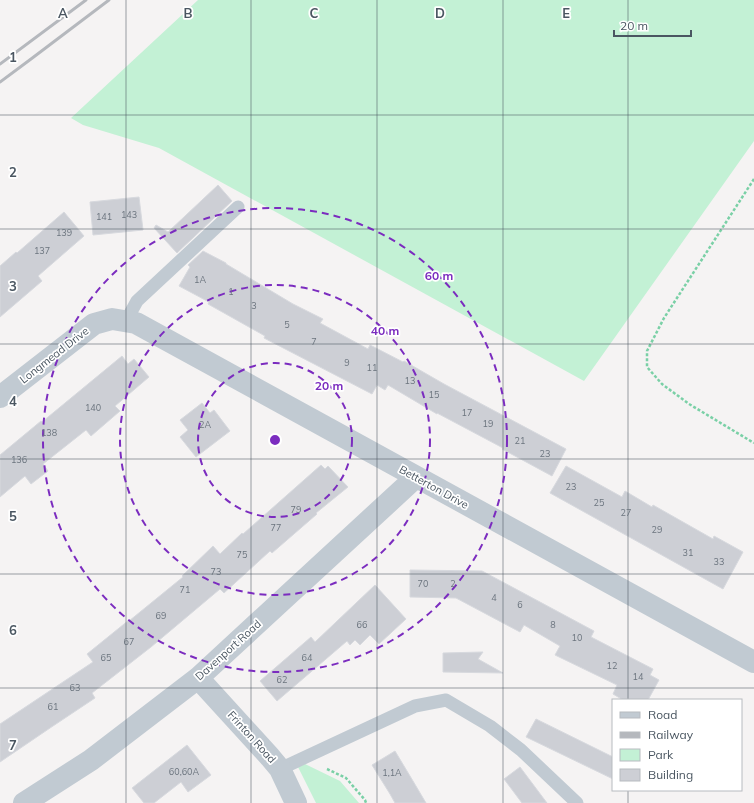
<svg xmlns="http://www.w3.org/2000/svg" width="754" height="803" viewBox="0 0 754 803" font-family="Mulish,sans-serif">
	<rect width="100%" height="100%" fill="#f5f3f3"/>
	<path fill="#c3f1d5" d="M 198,0 L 754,0 L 754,141 L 584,381 L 159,148 L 83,125 L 71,118 Z
		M 305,764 L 340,781 L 359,803 L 316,803 L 298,767 Z"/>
	<path fill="#cdcfd5" stroke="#d7d9de" d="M 218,185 L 232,201 L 177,253 L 154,228 L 156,225 L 168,232 Z
		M 139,197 L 143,230 L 93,235 L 90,202 Z
		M 64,212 L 84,236 L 38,276 L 42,281 L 0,317 L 0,266 L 16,252 L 17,253 Z
		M 203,251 L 226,263 L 226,264 L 293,304 L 323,319 L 320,323 L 368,349 L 370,345 L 403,362 L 404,361 L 444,384 L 566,449 L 552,476 L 502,449 L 503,448 L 437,413 L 437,414 L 388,385 L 385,390 L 377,385 L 372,394 L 264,338 L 265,336 L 208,304 L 209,302 L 179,286 L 190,267 L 188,265 Z
		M 122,356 L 128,364 L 134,359 L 149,377 L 115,406 L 120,411 L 91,436 L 86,430 L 43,464 L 48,471 L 31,484 L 25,476 L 0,497 L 0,455 L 41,421 L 42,422 Z
		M 202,403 L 210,413 L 214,410 L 230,431 L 196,457 L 180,437 L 188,430 L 180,420 Z
		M 321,465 L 325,469 L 328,466 L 348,487 L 316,513 L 317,514 L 272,553 L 270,551 L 224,593 L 220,589 L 151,647 L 92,693 L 95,698 L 53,726 L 0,762 L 0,724 L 93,662 L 87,654 L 129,620 L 129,621 L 183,577 L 182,576 L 213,546 L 220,554 L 242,533 L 243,534 Z
		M 566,466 L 622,497 L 625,491 L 652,507 L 653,505 L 713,539 L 714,536 L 743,552 L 723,589 L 550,493 Z
		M 410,570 L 482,571 L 484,572 L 594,631 L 591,637 L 653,669 L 650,675 L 659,680 L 648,700 L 623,700 L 613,694 L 617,685 L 555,655 L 560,646 L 524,625 L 520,632 L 456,598 L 410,597 Z
		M 375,585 L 406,619 L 379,644 L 370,635 L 360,645 L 355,640 L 350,645 L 347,641 L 277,701 L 260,681 L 311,637 L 315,642 Z
		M 483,652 L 478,659 L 503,673 L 443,672 L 443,653 Z
		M 536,719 L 613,757 L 613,779 L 526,737 Z
		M 187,745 L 211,775 L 188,792 L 181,782 L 154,803 L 144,803 L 132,788 Z
		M 395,751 L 413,781 L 426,803 L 395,803 L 390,794 L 372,765 Z
		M 520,767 L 547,803 L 522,803 L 504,779 Z"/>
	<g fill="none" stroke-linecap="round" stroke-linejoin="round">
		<path stroke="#7ad0a6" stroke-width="2.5" stroke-dasharray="3 2" stroke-linecap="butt" d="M 754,179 L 664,318 L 647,351 L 647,367 L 662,384 L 689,404 L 754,443
			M 327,769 L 346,778 L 365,800 L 366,803"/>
		<path stroke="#c1cad2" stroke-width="13" d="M 126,321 L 137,301 L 238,207
			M 280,769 L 415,706 L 446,700 L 490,726 L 521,750 L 577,803"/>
		<path stroke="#c1cad2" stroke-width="22" d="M 0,397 L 94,324 L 112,319 L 136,323 L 754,662
			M 198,678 L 270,757 L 280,769 L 296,803
			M 24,803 L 91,760 L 198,678 L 416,477"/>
		<path stroke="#b5b8bd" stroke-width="3" d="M 0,64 L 86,0
			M 0,82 L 31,59 L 109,0"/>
	</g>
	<path fill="none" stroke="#4a5661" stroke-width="1" stroke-opacity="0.55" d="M 126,0 L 126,803M 251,0 L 251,803M 377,0 L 377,803M 503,0 L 503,803M 628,0 L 628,700M 0,115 L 754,115M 0,229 L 754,229M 0,344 L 754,344M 0,459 L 754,459M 0,574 L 754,574M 0,688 L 754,688M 628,790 L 628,803"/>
	<g fill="none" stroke="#7b2cbf" stroke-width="2" stroke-dasharray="7 5">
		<circle cx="275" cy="440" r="77"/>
		<circle cx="275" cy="440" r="155"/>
		<circle cx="275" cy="440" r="232"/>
	</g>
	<g text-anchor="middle" stroke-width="3.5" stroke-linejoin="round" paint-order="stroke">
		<g font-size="9" fill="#6b747e">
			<text x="129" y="218">143</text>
			<text x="104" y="220">141</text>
			<text x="64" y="236">139</text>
			<text x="42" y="254">137</text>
			<text x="200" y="283">1A</text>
			<text x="231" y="295">1</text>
			<text x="254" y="309">3</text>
			<text x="287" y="328">5</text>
			<text x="314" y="345">7</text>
			<text x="347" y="366">9</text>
			<text x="372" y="371">11</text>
			<text x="410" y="384">13</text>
			<text x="434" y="398">15</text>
			<text x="93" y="411">140</text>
			<text x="467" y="416">17</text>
			<text x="488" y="427">19</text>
			<text x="205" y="428">2A</text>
			<text x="49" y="436">138</text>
			<text x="520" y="444">21</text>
			<text x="545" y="457">23</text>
			<text x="19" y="463">136</text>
			<text x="571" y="490">23</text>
			<text x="599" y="506">25</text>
			<text x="296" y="513">79</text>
			<text x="626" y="516">27</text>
			<text x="276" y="531">77</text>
			<text x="657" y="533">29</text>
			<text x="688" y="556">31</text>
			<text x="242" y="558">75</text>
			<text x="719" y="565">33</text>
			<text x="216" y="575">73</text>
			<text x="423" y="587">70</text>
			<text x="453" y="587">2</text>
			<text x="185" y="593">71</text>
			<text x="494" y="601">4</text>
			<text x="520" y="608">6</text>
			<text x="161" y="619">69</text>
			<text x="362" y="628">66</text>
			<text x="553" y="628">8</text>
			<text x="577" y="641">10</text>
			<text x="129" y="645">67</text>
			<text x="106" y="661">65</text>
			<text x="307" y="661">64</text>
			<text x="612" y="669">12</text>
			<text x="638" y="680">14</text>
			<text x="282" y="683">62</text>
			<text x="75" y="691">63</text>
			<text x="53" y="710">61</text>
			<text x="184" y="775">60,60A</text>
			<text x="392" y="776">1,1A</text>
		</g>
		<g font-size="11" fill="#4a5661" stroke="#fff">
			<text transform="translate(54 355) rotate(-38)" y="4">Longmead Drive</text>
			<text transform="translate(434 487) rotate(29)" y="4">Betterton Drive</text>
			<text transform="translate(228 650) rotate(-42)" y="4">Davenport Road</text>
			<text transform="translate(252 737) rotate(48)" y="4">Frinton Road</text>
		</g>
	</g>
	<g font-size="13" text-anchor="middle" font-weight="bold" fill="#4a5661" stroke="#fff" stroke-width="3.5" stroke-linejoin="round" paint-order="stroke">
		<text x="63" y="18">A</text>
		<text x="188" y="18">B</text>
		<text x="314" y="18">C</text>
		<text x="440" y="18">D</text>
		<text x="566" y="18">E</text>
		<text x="13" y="62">1</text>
		<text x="13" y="177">2</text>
		<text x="13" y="291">3</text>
		<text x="13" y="406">4</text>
		<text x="13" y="521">5</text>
		<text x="13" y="635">6</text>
		<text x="13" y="750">7</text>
	</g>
	<circle cx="275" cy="440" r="6" fill="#7b2cbf" stroke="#fff" stroke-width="2"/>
	<g font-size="12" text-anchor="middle" font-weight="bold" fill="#7b2cbf" stroke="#fff" stroke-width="3.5" stroke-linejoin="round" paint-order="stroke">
		<text x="439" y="280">60 m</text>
		<text x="385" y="335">40 m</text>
		<text x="329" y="390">20 m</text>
	</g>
	<rect x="612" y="699" width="130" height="92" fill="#ffffff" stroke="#b7bbc0"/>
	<rect x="620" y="712" width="20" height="6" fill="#c1cad2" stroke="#b7bbc0"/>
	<text x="648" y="719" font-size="12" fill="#4a5661">Road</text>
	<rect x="620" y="732" width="20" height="6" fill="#b5b8bd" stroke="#b7bbc0"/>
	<text x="648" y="739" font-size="12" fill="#4a5661">Railway</text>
	<rect x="620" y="749" width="20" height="12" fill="#c3f1d5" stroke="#b7bbc0"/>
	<text x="648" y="759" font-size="12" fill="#4a5661">Park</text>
	<rect x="620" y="769" width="20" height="12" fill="#cdcfd5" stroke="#b7bbc0"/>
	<text x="648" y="779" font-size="12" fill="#4a5661">Building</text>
	<path d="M614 30v6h77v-6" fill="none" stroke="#4a5661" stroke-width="2"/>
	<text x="620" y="30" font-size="12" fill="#4a5661" stroke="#ffffff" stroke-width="3" paint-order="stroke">20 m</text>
</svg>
